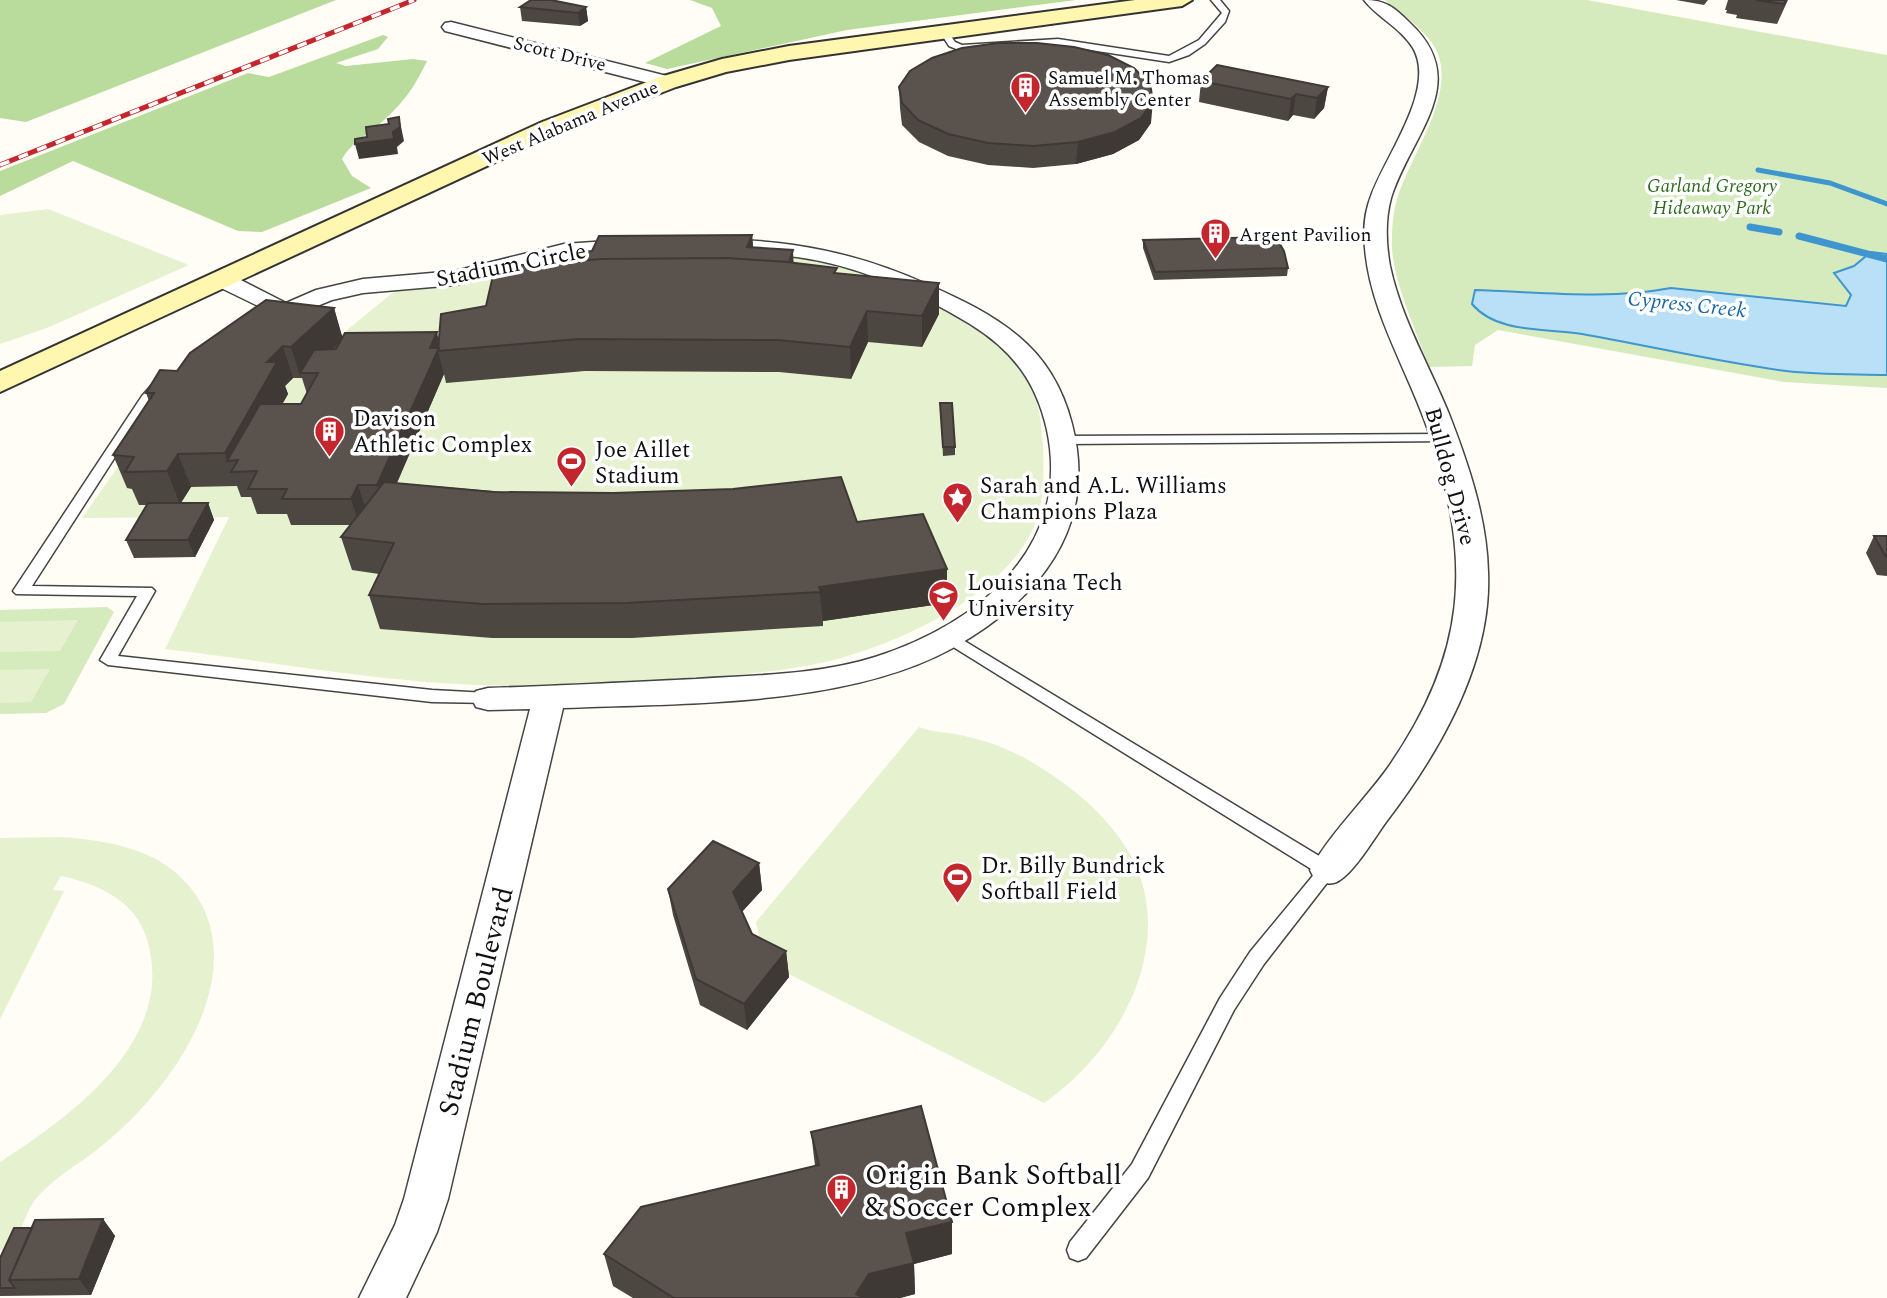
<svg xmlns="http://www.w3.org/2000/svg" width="1887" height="1298" viewBox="0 0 1887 1298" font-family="Spectral,serif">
	<rect width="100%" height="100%" fill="#fffdf5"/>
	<path fill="#d5ebbd" d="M 1385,0 L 1587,0 L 1887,55 L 1887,388 L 1784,382 L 1498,330 L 1475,345 L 1472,366 L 1429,367 C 1417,332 1390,276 1392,240 C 1392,228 1393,214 1396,203 C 1407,158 1464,88 1432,43 C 1420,26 1400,13 1385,0 Z
		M 107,607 L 114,612 L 64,704 L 46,713 L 0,714 L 0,610 Z"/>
	<path fill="#b9dc9c" d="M 0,0 L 336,0 L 26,122 L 0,118 Z
		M 690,0 L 1076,0 L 847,30 L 667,69 L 645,63 L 721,26 L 712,8 Z
		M 383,35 L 388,37 L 378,49 L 336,63 L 346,66 L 413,59 L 427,61 C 414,88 404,102 382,122 C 366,136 353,141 342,159 L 352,176 L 371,188 L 262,232 L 238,231 L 73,161 L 0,196 L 0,171 L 248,73 L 269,77 Z"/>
	<path fill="#e6f2cf" d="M 48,209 L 189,265 L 47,328 L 0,344 L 0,215 Z
		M 782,252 C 802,257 822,260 842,266 C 889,279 988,327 1018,365 C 1038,390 1041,417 1043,447 C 1044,467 1044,489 1040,508 C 1023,586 910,639 841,658 C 785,673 724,676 666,680 C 603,683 539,688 476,685 C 372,681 268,661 165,649 L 229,517 L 82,518 L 132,447 L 341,335 L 396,290 L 484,278 L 572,255 Z
		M 78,620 L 60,651 L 0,652 L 0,622 Z
		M 50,669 L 31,702 L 0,703 L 0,670 Z
		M 919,727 C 934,733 950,732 965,736 C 993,742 1019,753 1043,769 C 1081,793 1119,827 1137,868 C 1173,956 1115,1054 1044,1103 L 765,962 L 756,922 Z
		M 61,837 C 116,841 174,852 202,905 C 244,989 167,1093 104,1144 C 84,1161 59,1174 41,1193 C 28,1205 20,1233 13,1250 L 0,1250 L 0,1162 C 74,1114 177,1040 147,939 C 135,900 98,884 61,876 L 53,890 L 64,891 L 0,1019 L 0,838 Z"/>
	<path fill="#b9e0f7" stroke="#3f96cf" stroke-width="2" d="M 1871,252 L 1887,254 L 1887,375 C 1854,374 1819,375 1786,371 C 1717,362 1650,346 1582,334 C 1547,328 1497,334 1472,304 L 1475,290 C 1540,292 1607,300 1671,288 L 1846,306 L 1851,295 L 1834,273 L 1854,266 Z"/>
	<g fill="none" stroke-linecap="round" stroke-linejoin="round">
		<path stroke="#3f96cf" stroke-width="5" d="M 1758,170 L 1830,183 L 1887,204"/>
		<path stroke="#3f96cf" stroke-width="7" d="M 1750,227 L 1779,232
			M 1799,236 L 1887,259"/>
		<defs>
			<path id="service" d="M 1211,0 L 1220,0 L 1229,11 L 1225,22 L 1205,44 L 1189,55 L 1169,62 L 1058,45 L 961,51 L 949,46 L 940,32 L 947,30 L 955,42 L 962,45 L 1058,39 L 1169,56 L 1199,40 L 1222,13 Z
				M 163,377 L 169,381 L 153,398 L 32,586 L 152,588 L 155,591 L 118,656 L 432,690 L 488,693 L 496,699 L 494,703 L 432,702 L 108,665 L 100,660 L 137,596 L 16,594 L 13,591 L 142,396 L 158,378 Z
				M 1445,434 L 1452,438 L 1450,441 L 1062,444 L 1055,440 L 1062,436 Z
				M 948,631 L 1334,865 L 1337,870 L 1264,964 L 1234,1010 L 1148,1178 L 1086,1258 L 1078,1261 L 1070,1258 L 1067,1250 L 1070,1242 L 1132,1164 L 1220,998 L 1250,952 L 1316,872 L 942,640 L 940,636 Z"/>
			<path id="minor" d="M 1364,0 C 1385,0 1394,7 1409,22 C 1474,82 1411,134 1391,198 C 1385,220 1386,244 1390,266 C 1401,318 1429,365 1449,414 C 1468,463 1487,518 1488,572 C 1492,662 1439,753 1386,822 C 1375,837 1355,871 1340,880 C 1332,886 1324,883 1315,880 L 1310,870 C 1329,835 1363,802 1387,769 C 1467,655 1473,562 1429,433 C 1409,372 1370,313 1365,248 C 1363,231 1365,211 1371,196 C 1385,156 1437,89 1413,48 C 1401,28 1378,18 1364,0 Z
				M 451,22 L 675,78 L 677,82 L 668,88 L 445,31 L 442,27 L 445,23 Z
				M 637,239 L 648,246 L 645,251 L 564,258 L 455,285 L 363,293 L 332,300 L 285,319 L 217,286 L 213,281 L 217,276 L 233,276 L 286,303 L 316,290 L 363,279 L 455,271 L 564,244 Z
				M 710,239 C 792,240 856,252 931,286 C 962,300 992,314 1018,336 C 1046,359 1063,389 1072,424 C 1099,528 1038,601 951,649 C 844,707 683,703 563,708 L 448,1199 L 437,1232 L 406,1298 L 359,1298 L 395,1225 L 404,1199 L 530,709 L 488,710 L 476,707 L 472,699 L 476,691 L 488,688 C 558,686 627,682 696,679 C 756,675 818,675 875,657 C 978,624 1072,548 1047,430 C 1036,381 1012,350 970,324 C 919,293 857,265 797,257 C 766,253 732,258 702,251 L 699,246 Z"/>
			<path id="secondary" d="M 1135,0 L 1192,0 L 1182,6 L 789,60 L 726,72 L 676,87 L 560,132 L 0,392 L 0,371 L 542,122 L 660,77 L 722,59 L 789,46 Z"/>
		</defs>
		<use href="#service" stroke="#444" stroke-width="3"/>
		<use href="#minor" stroke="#444" stroke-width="3"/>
		<use href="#secondary" stroke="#333" stroke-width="4"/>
		<use href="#service" fill="#fff" fill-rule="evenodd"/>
		<use href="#minor" fill="#fff" fill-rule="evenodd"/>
		<use href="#secondary" fill="#fff6b0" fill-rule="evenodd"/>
		<defs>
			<path id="rail" d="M 0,165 L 414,0"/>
		</defs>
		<use href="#rail" stroke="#c4262e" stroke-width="5"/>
		<use href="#rail" stroke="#fff" stroke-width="3.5" stroke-dasharray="10" stroke-linecap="butt"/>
	</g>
	<path fill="#4d4742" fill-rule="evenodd" d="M 1676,0 L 1708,0 L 1704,5 Z
		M 1728,0 L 1788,0 L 1777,24 L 1736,18 L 1737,15 L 1726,13 L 1727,10 L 1725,10 Z
		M 520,7 L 586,7 L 588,21 L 580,26 L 522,21 Z
		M 1201,81 L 1328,87 L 1324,108 L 1314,119 L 1293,115 L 1288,121 L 1199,102 Z
		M 899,87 L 1151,123 L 1139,140 L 1113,154 L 1076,164 L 1033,168 L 988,165 L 948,156 L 919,142 L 902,125 L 900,108 Z
		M 752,235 L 753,247 L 794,263 L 837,273 L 939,314 L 922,347 L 868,342 L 851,379 L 779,372 L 585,371 L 446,383 L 444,374 L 397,483 L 857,522 L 947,603 L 823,621 L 823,626 L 632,638 L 492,638 L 380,629 L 369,595 L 379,574 L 352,570 L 341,537 L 351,525 L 291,525 L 287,514 L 257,514 L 251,497 L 241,497 L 237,486 L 191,487 L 181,503 L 208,503 L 214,520 L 195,557 L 134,558 L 126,540 L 147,505 L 139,505 L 132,489 L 127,488 L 113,455 L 149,401 L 146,393 L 334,308 L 342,338 L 439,341 L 486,306 L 548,263 L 592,251 ZM 293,378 L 302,378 L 307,394 L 301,404 L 282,404 L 288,394 L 285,386 Z
		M 1143,240 L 1288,268 L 1287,276 L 1154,280 L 1143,248 Z
		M 940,403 L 955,447 L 955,455 L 943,456 Z
		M 1874,536 L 1887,536 L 1887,576 L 1877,575 L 1866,553 Z
		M 759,863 L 762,890 L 742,912 L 752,934 L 786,951 L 789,977 L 747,1030 L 700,1005 L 673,915 L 668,889 Z
		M 811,1132 L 952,1222 L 952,1254 L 914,1264 L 915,1294 L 900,1298 L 633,1298 L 613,1286 L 604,1254 L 815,1166 Z
		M 103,1219 L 115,1236 L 91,1295 L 0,1296 L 0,1258 L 32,1228 Z"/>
	<path fill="#3f3936" d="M 586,7 L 588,21 L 580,26 L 578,13 Z
		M 1328,87 L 1324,108 L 1314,119 L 1317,98 Z
		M 1296,94 L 1293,115 L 1288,121 L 1291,99 Z
		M 1153,101 L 1151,123 L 1139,140 L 1113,154 L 1076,164 L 1078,142 Z
		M 399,117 L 404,141 L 397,147 L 398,154 L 359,159 L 355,144 L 393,132 Z
		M 752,235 L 754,259 L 747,247 Z
		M 793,250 L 794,273 L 788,269 Z
		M 939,283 L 939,314 L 922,347 L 922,316 Z
		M 334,308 L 343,339 L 307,373 L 300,373 L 301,379 L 291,347 Z
		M 867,311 L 868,342 L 851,379 L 850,347 Z
		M 437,332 L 441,351 L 438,351 L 444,374 L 385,510 L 377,485 L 430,348 Z
		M 283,346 L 293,378 L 285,386 L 288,394 L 245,472 L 238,460 L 227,461 L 225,453 L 267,362 Z
		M 178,454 L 191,487 L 180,504 L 167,471 Z
		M 358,485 L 366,510 L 359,525 L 351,499 Z
		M 208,503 L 214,520 L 195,557 L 188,540 Z
		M 947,569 L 947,603 L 823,621 L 819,587 Z
		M 759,863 L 762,890 L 736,918 L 733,892 Z
		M 786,951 L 789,977 L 747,1030 L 744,1004 Z
		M 103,1219 L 115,1236 L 91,1295 L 79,1279 Z
		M 952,1222 L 952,1254 L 914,1264 L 915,1294 L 900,1298 L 857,1298 L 856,1294 L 869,1274 L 906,1233 Z"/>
	<path fill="#5a524d" stroke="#3f3936" stroke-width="2" d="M 531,0 L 551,0 L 586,7 L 578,13 L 520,7 Z
		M 1756,0 L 1786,0 L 1784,4 Z
		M 998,43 L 1037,43 L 1074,47 L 1108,55 L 1134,68 L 1150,84 L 1153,101 L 1141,118 L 1115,132 L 1078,142 L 1033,146 L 988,143 L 948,134 L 918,120 L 902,103 L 899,87 L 910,71 L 932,58 L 962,48 Z
		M 1217,65 L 1328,87 L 1317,98 L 1296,94 L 1291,99 L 1201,81 Z
		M 399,117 L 400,127 L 393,132 L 394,139 L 355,144 L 355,139 L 367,137 L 366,127 L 389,124 L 388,119 Z
		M 752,235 L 747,247 L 793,250 L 789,262 L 727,258 L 602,259 L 548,263 L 548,254 L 592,251 L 599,236 Z
		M 1276,237 L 1284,251 L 1288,268 L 1155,272 L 1143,240 Z
		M 727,258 L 787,262 L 837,268 L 834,273 L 939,283 L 922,316 L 867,311 L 850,347 L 777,340 L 579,339 L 438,351 L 441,314 L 486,306 L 495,267 L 602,259 Z
		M 266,300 L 334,308 L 291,347 L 283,346 L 267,362 L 277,362 L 225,453 L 178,454 L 167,471 L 125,472 L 134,457 L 113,455 L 154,393 L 146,393 L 160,370 L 177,371 L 190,353 Z
		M 437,332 L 430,348 L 439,348 L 377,485 L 358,485 L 351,499 L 282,499 L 287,489 L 248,489 L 257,471 L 231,472 L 238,460 L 227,461 L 260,404 L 301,404 L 318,373 L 300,373 L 314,350 L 336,349 L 345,333 Z
		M 940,403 L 952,403 L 955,447 L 943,447 Z
		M 841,477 L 857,522 L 923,514 L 947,569 L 819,587 L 821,592 L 626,603 L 483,604 L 369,595 L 394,543 L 341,537 L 384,482 L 494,492 L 614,493 L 733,489 Z
		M 148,503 L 208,503 L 188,540 L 126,540 Z
		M 1874,536 L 1887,536 L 1887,557 L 1886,557 Z
		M 713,841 L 759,863 L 733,892 L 752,934 L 786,951 L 744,1004 L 696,979 L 668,889 Z
		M 921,1106 L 952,1222 L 906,1233 L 914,1263 L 869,1274 L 856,1294 L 864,1298 L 674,1298 L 604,1254 L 641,1207 L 819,1165 L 811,1132 Z
		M 103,1219 L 79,1279 L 9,1280 L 35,1220 Z
		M 14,1228 L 32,1228 L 9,1280 L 15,1288 L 0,1288 L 0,1258 Z"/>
	<defs>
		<symbol id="building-pin" viewBox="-11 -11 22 30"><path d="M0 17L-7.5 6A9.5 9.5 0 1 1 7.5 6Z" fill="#c4262e" stroke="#fff"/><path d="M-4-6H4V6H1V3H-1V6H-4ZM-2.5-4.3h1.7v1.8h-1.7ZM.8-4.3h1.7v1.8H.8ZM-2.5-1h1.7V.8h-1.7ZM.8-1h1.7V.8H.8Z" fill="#fff"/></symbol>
		<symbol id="stadium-pin" viewBox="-11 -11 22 30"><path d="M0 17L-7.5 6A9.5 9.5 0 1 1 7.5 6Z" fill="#c4262e" stroke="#fff"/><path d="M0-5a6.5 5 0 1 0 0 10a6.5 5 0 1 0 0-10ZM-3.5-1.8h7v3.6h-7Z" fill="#fff"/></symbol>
		<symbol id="sight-pin" viewBox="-11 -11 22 30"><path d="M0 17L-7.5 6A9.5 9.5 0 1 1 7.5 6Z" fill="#c4262e" stroke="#fff"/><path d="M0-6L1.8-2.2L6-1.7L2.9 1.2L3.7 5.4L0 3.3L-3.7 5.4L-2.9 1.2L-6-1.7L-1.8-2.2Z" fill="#fff"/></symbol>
		<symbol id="university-pin" viewBox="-11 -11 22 30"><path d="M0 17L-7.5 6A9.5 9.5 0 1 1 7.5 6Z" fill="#c4262e" stroke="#fff"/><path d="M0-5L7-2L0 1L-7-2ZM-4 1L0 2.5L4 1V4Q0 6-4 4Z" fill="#fff"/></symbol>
	</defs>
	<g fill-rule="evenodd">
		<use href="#building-pin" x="1008" y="70" width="35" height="47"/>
		<use href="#building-pin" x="1198" y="216" width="35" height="47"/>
		<use href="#building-pin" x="312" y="414" width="35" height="47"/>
		<use href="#stadium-pin" x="554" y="444" width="35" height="47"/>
		<use href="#sight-pin" x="940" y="480" width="35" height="47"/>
		<use href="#university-pin" x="926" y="578" width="35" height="47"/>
		<use href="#stadium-pin" x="940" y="860" width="35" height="47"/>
		<use href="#building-pin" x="824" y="1172" width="35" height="47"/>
	</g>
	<g text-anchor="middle" stroke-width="7" stroke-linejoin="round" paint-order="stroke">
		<g font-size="19" fill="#111" stroke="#fff">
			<text transform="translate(560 53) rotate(14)" y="7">Scott Drive</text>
			<text transform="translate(570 122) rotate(-23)" y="7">West Alabama Avenue</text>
		</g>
		<g font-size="19" fill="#111" stroke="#fff" text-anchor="start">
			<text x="1048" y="84">Samuel M. Thomas<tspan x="1048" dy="22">Assembly Center</tspan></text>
			<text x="1239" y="241">Argent Pavilion</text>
		</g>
		<g font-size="19" font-style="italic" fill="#2f6b1f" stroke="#fff">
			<text x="1712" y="192">Garland Gregory<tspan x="1712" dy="22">Hideaway Park</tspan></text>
		</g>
		<g font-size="21" font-style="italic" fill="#1768a6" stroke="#fff">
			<text transform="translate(1687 304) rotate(6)" y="7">Cypress Creek</text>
		</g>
		<g font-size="23" fill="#111" stroke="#fff">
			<text transform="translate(511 264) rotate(-11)" y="8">Stadium Circle</text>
			<text transform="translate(1451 476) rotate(75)" y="8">Bulldog Drive</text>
		</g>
		<g font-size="23" fill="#111" stroke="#fff" text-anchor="start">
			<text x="353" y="426">Davison<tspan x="353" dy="26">Athletic Complex</tspan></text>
			<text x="595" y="457">Joe Aillet<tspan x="595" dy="26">Stadium</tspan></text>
			<text x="980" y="493">Sarah and A.L. Williams<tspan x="980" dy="26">Champions Plaza</tspan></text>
			<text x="967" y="590">Louisiana Tech<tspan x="967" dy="26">University</tspan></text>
			<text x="981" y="873">Dr. Billy Bundrick<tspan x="981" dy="26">Softball Field</tspan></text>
		</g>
		<g font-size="28" fill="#111" stroke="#fff">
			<text transform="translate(475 1001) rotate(-76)" y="10">Stadium Boulevard</text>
		</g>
		<g font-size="28" fill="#111" stroke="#fff" text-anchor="start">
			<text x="865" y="1184">Origin Bank Softball<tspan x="865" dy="32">&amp; Soccer Complex</tspan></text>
		</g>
	</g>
</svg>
